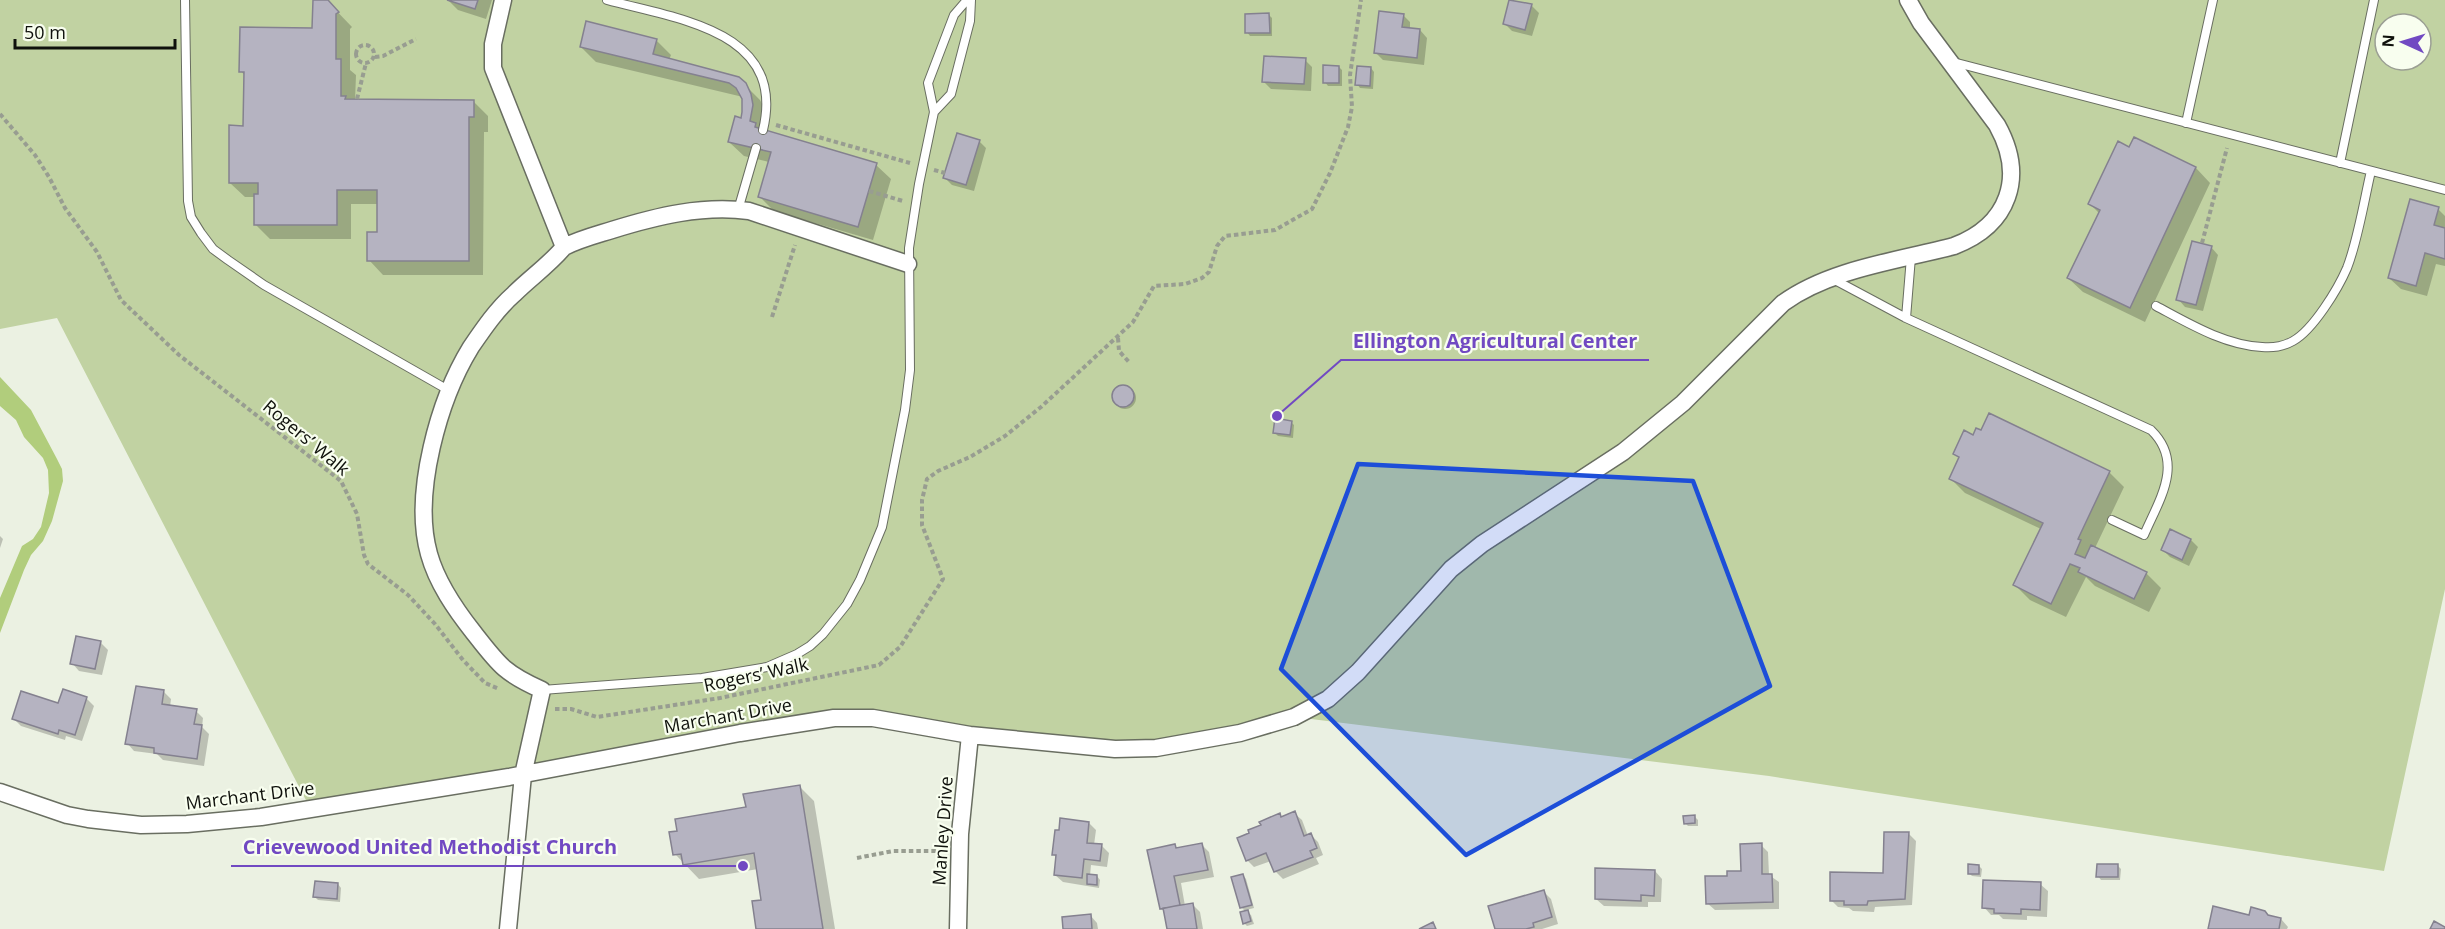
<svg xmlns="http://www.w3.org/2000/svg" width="2445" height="929" viewBox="0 0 2445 929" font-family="'Open Sans',sans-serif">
	<rect width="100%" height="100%" fill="#ebf1e2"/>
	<path fill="#c1d2a2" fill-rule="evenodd" d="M 0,0 L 2445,0 L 2445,589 L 2384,871 L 1769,776 L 1295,717 L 1156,748 L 873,718 L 310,808 L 57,318 L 0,329 ZM 2385,24 L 2421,24 L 2421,60 L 2385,60 Z"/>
	<path fill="#b1cd7c" d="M 0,377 L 31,410 L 57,459 L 62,469 L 63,481 L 52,521 L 43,541 L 31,555 L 24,570 L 0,633 L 0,598 L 22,546 L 33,539 L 41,527 L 49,493 L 48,470 L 43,458 L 24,437 L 16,420 L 0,406 Z"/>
	<path fill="#0003" d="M 314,0 L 326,0 L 352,27 L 350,29 L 350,70 L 356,75 L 355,101 L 473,101 L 488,116 L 488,132 L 484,132 L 483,275 L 383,275 L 369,260 L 379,234 L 379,204 L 351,204 L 351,239 L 270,239 L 255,224 L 255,197 L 245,197 L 230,183 L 245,127 L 245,76 L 241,71 L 314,29 Z
		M 448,0 L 492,0 L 486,19 L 458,10 Z
		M 1511,0 L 1532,6 L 1539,13 L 1532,36 L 1512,31 L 1504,23 Z
		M 1269,15 L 1272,18 L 1272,36 L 1250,36 L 1247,32 Z
		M 1403,15 L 1410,22 L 1410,29 L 1420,30 L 1427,38 L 1424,65 L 1383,60 L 1376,53 Z
		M 656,40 L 671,55 L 669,60 L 745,85 L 760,100 L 765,110 L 765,132 L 876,165 L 891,179 L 873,240 L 774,211 L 759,196 L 769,162 L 744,156 L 729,142 L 742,120 L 743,97 L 596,62 L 581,47 Z
		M 1305,60 L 1312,67 L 1311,91 L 1271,89 L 1264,82 Z
		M 1339,67 L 1342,70 L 1342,86 L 1328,86 L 1325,82 Z
		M 1371,68 L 1374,72 L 1373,89 L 1360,88 L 1357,84 Z
		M 979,141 L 986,148 L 974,191 L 952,185 L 945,178 Z
		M 2130,149 L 2196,168 L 2210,183 L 2145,322 L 2083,292 L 2068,278 L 2100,214 L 2090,204 Z
		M 2438,209 L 2445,216 L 2445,266 L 2436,264 L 2427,296 L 2401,289 L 2389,278 Z
		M 2211,247 L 2218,255 L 2203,311 L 2185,307 L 2178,299 Z
		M1114 398a11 11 0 1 1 22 0a11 11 0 1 1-22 0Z
		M 1989,415 L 2109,472 L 2124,487 L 2095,548 L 2146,573 L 2161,588 L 2149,612 L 2095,586 L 2086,577 L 2066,617 L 2030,600 L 2015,585 L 2041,529 L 1965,493 L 1950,478 L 1960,459 L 1955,453 L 1981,432 Z
		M 1291,422 L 1294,425 L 1293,438 L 1278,436 L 1275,433 Z
		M 0,536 L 3,539 L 0,548 Z
		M 2191,540 L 2198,547 L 2189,566 L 2170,557 L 2163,550 Z
		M 100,642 L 108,650 L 102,675 L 79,671 L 72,663 Z
		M 164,692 L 171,699 L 170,707 L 196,711 L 203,718 L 202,727 L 209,734 L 204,766 L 163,760 L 157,754 L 134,751 L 127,743 Z
		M 86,698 L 94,706 L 82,741 L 66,736 L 65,740 L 21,726 L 14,719 Z
		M 799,786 L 814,801 L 835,929 L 758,929 L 763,901 L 758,869 L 699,879 L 675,854 L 747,808 Z
		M 1294,813 L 1302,820 L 1308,836 L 1311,835 L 1318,842 L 1323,855 L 1316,858 L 1319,864 L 1283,879 L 1275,871 L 1271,861 L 1254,867 L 1247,860 L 1280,815 L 1283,818 Z
		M 1694,816 L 1698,820 L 1698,826 L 1688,826 L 1685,823 Z
		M 1089,823 L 1096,830 L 1094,845 L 1102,846 L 1109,853 L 1107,867 L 1091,865 L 1090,876 L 1097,876 L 1100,880 L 1099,888 L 1063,882 L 1055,875 L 1057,858 L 1054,855 Z
		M 1909,834 L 1916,841 L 1912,905 L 1875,907 L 1874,912 L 1853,911 L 1849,908 L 1838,907 L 1831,900 L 1885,874 Z
		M 1202,845 L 1209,852 L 1214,877 L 1181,883 L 1185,906 L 1192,904 L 1200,912 L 1203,929 L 1169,929 L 1165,912 L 1162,908 L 1174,846 L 1178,850 Z
		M 1761,845 L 1768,852 L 1769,875 L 1779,882 L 1779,909 L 1715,910 L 1707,903 L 1728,877 L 1742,872 Z
		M 2117,865 L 2121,869 L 2120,880 L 2101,880 L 2098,876 Z
		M 1979,866 L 1982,869 L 1981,877 L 1972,876 L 1969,873 Z
		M 1655,871 L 1662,879 L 1661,902 L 1648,902 L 1648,907 L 1604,906 L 1596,899 Z
		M 1243,875 L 1246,879 L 1254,908 L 1246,910 L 1251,915 L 1254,924 L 1247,926 L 1244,923 L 1246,912 L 1241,907 Z
		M 338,884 L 341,888 L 340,902 L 318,900 L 315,897 Z
		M 2040,884 L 2048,891 L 2047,917 L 2027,916 L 2027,920 L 2003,919 L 1999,915 L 1991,915 L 1984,907 Z
		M 1544,892 L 1551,899 L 1558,924 L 1542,929 L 1496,929 Z
		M 2252,909 L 2281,919 L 2288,927 L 2287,929 L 2210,929 L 2250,916 Z
		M 1090,915 L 1097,923 L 1098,929 L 1065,929 Z"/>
	<path fill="#b5b3c1" stroke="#84818f" stroke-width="1.5" d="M 313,0 L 328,0 L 339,12 L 336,14 L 336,59 L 341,59 L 341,96 L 346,96 L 345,99 L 474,100 L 474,117 L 469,117 L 469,261 L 367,261 L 367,232 L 377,232 L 377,190 L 337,190 L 337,225 L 254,225 L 254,194 L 258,194 L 258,183 L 229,183 L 229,125 L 243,126 L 244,72 L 239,72 L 240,27 L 312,28 Z
		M 447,0 L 478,0 L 475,9 Z
		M 1509,0 L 1532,4 L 1525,30 L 1503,24 Z
		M 1379,11 L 1404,14 L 1402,27 L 1420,29 L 1417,58 L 1374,53 Z
		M 1269,13 L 1270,33 L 1245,33 L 1245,14 Z
		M 586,21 L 657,39 L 653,54 L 739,77 L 746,83 L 751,94 L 753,105 L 750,121 L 756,123 L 755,127 L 877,163 L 858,227 L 758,197 L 771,152 L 728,142 L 735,116 L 741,118 L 742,112 L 742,99 L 736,88 L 729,83 L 580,47 Z
		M 1264,56 L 1306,58 L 1304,84 L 1262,82 Z
		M 1323,65 L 1339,66 L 1339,83 L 1323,83 Z
		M 1357,66 L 1371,67 L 1370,86 L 1355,85 Z
		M 957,133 L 980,140 L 966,185 L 943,178 Z
		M 2134,137 L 2196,167 L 2130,308 L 2067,278 L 2100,210 L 2088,204 L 2118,141 L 2129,147 Z
		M 2410,199 L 2439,207 L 2434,225 L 2445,228 L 2445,259 L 2425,253 L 2416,286 L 2388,278 Z
		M 2192,241 L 2212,246 L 2196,305 L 2176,300 Z
		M1112 396a11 11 0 1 1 22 0a11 11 0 1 1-22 0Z
		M 1989,413 L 2110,471 L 2078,539 L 2081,540 L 2075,554 L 2085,558 L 2091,545 L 2147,572 L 2134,599 L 2078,572 L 2080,568 L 2070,564 L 2051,604 L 2013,585 L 2043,523 L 1949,479 L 1959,457 L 1953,454 L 1964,430 L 1973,435 L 1976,428 L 1981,430 Z
		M 1275,418 L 1292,421 L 1290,435 L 1273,433 Z
		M 2170,529 L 2191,539 L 2182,560 L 2161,550 Z
		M 76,636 L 101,641 L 95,669 L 70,664 Z
		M 136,686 L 164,690 L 162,704 L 197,709 L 194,724 L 202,725 L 197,759 L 154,753 L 154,748 L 125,744 Z
		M 63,689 L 87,697 L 75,735 L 59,730 L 58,734 L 12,719 L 21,691 L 58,703 Z
		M 800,785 L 823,929 L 756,929 L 752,901 L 761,900 L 754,853 L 683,865 L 681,854 L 673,855 L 669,832 L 677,831 L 675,819 L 746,807 L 743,794 Z
		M 1295,811 L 1304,836 L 1311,833 L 1317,848 L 1310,851 L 1313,857 L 1274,872 L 1266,853 L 1246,861 L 1237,838 L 1249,833 L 1248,830 L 1261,825 L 1259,822 L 1280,813 L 1281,817 Z
		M 1695,815 L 1695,823 L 1684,824 L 1683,816 Z
		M 1060,818 L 1089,822 L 1087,843 L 1102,844 L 1100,861 L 1084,859 L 1082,878 L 1054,875 L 1056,855 L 1052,855 L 1055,830 L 1059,830 Z
		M 1884,832 L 1909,832 L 1905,899 L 1868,901 L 1867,905 L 1844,905 L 1844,901 L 1830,901 L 1830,872 L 1883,873 Z
		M 1202,843 L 1208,870 L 1174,876 L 1180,905 L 1160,909 L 1147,850 L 1175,844 L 1176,848 Z
		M 1762,843 L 1762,874 L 1772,874 L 1773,902 L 1706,904 L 1705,876 L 1727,876 L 1727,871 L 1741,871 L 1740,844 Z
		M 1968,864 L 1979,865 L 1979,874 L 1968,874 Z
		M 2097,864 L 2118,864 L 2118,877 L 2096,877 Z
		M 1595,868 L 1655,870 L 1654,896 L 1641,895 L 1641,901 L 1595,899 Z
		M 1087,874 L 1097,875 L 1097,885 L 1087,884 Z
		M 1243,874 L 1252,905 L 1240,908 L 1231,877 Z
		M 1983,880 L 2041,882 L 2040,910 L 2021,909 L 2021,914 L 1994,913 L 1994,909 L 1982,908 Z
		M 315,881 L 338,883 L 337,899 L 313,897 Z
		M 1544,890 L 1552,917 L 1533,923 L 1534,927 L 1526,929 L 1495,929 L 1488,906 Z
		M 1193,903 L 1197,929 L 1167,929 L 1163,908 Z
		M 2213,906 L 2249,915 L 2251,907 L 2265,911 L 2268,915 L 2281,918 L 2279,929 L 2208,929 Z
		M 1248,910 L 1251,921 L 1243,924 L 1240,912 Z
		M 1091,914 L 1092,929 L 1063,929 L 1062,917 Z
		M 2434,921 L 2445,927 L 2445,929 L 2430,929 Z
		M 1433,922 L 1436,929 L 1419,929 Z"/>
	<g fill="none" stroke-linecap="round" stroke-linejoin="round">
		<defs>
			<path id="lane" d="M 185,0 L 188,201 L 191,217 L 201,233 L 213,249 L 228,260 L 264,285 L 450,391
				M 607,0 C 676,19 787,30 763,130
				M 1953,62 L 2445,190
				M 934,112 L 951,94 L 970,21 L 971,0
				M 2186,123 L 2213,0
				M 2340,163 L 2374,0
				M 738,210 L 756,148
				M 1833,279 L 1906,318 L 2151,430 C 2185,463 2159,500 2144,535 L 2112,520
				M 2156,306 C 2188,323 2224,345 2262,347 C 2272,348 2284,346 2293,341 C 2313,330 2338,289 2347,268 C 2358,240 2364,201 2371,171
				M 1906,318 L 1911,257
				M 542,690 L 702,678 L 767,667 L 797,654 L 810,646 L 823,634 L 847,604 L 860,580 L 882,527 L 905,410 L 910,370 L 909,248 L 919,184 L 934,112 L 928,83 L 954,15 L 967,0"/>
			<path id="street" d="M 503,0 L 493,44 L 493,68 L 564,247 C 549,265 530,278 514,294 C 497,309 484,328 471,347 C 439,399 412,494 429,554 C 437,583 455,609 474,633 C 499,665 504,673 542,690 L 523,775 L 508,929
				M 564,247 C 580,239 596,235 612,230 C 657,216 702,205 749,211 L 908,264
				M 0,792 L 67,815 L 88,819 L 141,825 L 187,824 L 261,817 L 509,777 L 740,733 L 834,718 L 873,718 L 970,735 L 1115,749 L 1156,748 L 1240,733 L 1294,717 L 1328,699 L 1358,672 L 1451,569 L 1482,544 L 1623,452 L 1683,403 L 1783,303 C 1830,269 1897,261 1954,246 C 2009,225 2026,177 1997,125 L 1921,23 L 1908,0
				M 958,929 L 960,834 L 970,735"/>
		</defs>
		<use href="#lane" stroke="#696e61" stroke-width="10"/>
		<use href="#street" stroke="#696e61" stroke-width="19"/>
		<path stroke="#989d91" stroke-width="4" stroke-dasharray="4.5 3" stroke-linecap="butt" d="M356 54a9 9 0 1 1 18 0a9 9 0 1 1-18 0Z
			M 375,57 L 383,56 L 416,39
			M 357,99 L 366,63
			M 0,114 L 35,155 L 49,177 L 65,208 L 97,252 L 121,300 L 179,355 L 341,481 L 357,514 L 364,555 L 368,564 L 408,595 L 435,624 L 463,660 L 485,683 L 499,689
			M 776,125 L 910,163
			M 934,170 L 945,173
			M 869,191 L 903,201
			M 2202,243 L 2227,148
			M 772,317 L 795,245
			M 1118,338 L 1119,351 L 1129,362
			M 555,709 L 571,709 L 597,717 L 720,698 L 879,665 L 900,647 L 943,579 L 922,525 L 922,500 L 927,479 L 938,471 L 970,457 L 1005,436 L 1041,407 L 1133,322 L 1154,286 L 1185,284 L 1202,278 L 1209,272 L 1217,246 L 1225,236 L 1275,230 L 1312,209 L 1330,173 L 1348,127 L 1352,107 L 1350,75 L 1361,0
			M 857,858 L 893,851 L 943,851"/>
		<use href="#lane" stroke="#fff" stroke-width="8"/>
		<use href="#street" stroke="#fff" stroke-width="16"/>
	</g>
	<path fill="#1d4ed8" fill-opacity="0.2" stroke="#1d4ed8" stroke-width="4.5" stroke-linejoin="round" d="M 1358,464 L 1693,481 L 1770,686 L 1466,855 L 1281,669 Z"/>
	<g text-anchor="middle" stroke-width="4.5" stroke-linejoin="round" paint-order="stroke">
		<g font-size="18" fill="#0f110c" stroke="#f8feef">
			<text transform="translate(306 438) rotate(40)" y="6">Rogers’ Walk</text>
			<text transform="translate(756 675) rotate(-12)" y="6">Rogers’ Walk</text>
			<text transform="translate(728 716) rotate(-10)" y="6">Marchant Drive</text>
			<text transform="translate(250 796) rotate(-7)" y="6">Marchant Drive</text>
			<text transform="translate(943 831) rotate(-86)" y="6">Manley Drive</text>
		</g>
	</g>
	<path fill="none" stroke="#7149c2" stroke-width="2" d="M1277 416L1341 360H1649M743 866L629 866H231"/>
	<g fill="#7149c2" stroke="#f8feef" stroke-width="2">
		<circle cx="1277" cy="416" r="6"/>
		<circle cx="743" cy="866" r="6"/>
	</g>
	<g font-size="20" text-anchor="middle" font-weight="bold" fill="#7149c2" stroke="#f8feef" stroke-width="4.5" stroke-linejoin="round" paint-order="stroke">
		<text x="1495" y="348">Ellington Agricultural Center</text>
		<text x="430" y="854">Crievewood United Methodist Church</text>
	</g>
	<g transform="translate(2403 42) rotate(274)"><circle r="28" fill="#f8feef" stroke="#9b9f94" stroke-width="1.5"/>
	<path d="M0-4.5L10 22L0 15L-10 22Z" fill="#7149c2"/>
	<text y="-9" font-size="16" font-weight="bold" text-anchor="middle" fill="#0f110c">N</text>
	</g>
	<path d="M15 39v9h160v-9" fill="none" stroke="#0f110c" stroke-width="3"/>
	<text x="24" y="39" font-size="18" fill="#0f110c" stroke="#f8feef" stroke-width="4.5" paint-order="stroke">50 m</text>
</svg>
